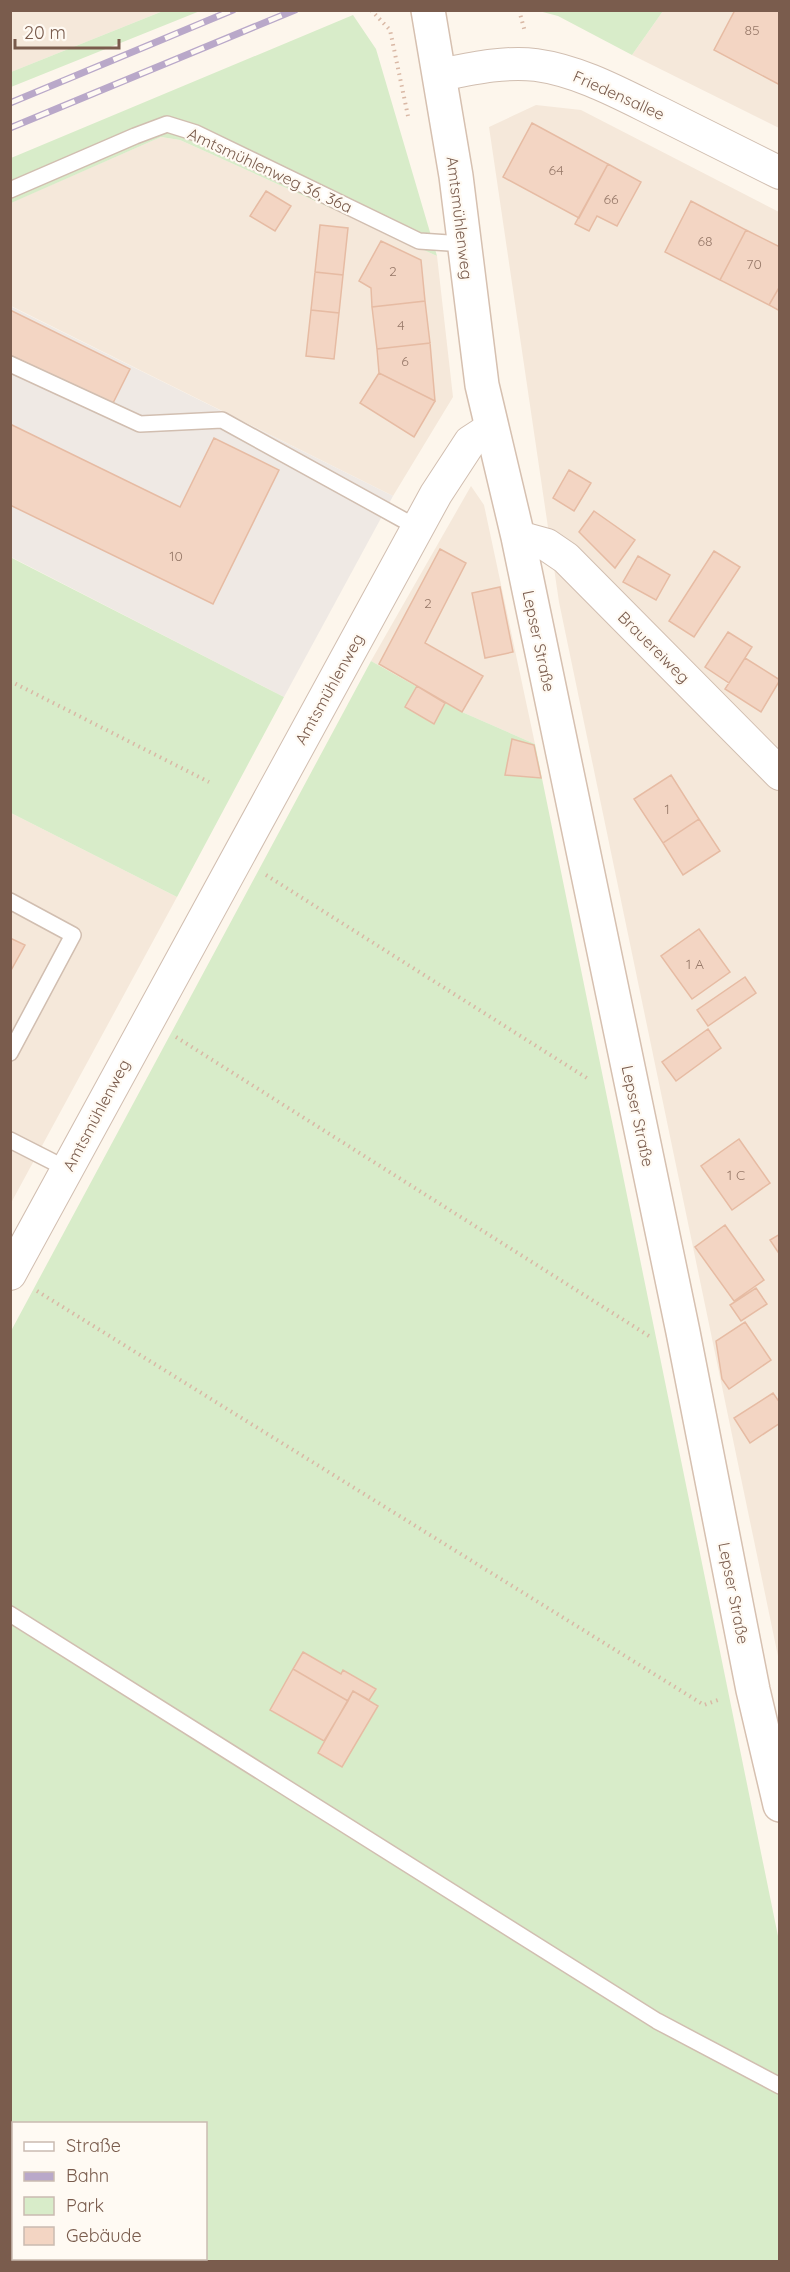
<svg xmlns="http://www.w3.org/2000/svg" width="790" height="2272" viewBox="0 0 790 2272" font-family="Quicksand,sans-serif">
	<rect width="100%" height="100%" fill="#fdf6ec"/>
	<path fill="#f5e8da" d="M 11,11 L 163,11 L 11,72 Z
		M 663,11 L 779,11 L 779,128 L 632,55 Z
		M 536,105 L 581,110 L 779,212 L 779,1661 L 559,602 L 489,127 Z
		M 161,137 L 180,140 L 437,256 L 453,397 L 393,496 L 11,306 L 10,203 Z
		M 471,486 L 484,505 L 535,744 L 462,712 L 371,661 Z
		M 11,813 L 177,897 L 11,1203 Z"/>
	<path fill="#efe9e4" d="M 10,306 L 393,496 L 284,697 L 11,557 Z"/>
	<path fill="#d8ecc9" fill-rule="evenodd" d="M 163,11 L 200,11 L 11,87 L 11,72 Z
		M 539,11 L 663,10 L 663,11 L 632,55 L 558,16 Z
		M 353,15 L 376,49 L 437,256 L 180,140 L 161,137 L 11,203 L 11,158 Z
		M 10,557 L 284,697 L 177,897 L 11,813 Z
		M 371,661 L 462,712 L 535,744 L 779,1941 L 779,2261 L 11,2262 L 11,1331 ZM 14,2124 L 206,2124 L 206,2258 L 14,2258 Z"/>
	<path fill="#f3d5c3" stroke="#e6bba3" stroke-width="1.5" d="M 735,10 L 780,10 L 780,85 L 714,50 Z
		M 532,123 L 608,164 L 579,218 L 503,177 Z
		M 608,164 L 641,182 L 617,226 L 597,216 L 589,231 L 575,224 Z
		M 266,191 L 291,206 L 275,231 L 250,216 Z
		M 691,201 L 746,230 L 720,280 L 665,252 Z
		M 320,225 L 348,228 L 343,275 L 315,272 Z
		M 746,230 L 780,247 L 780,286 L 769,305 L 720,280 Z
		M 381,241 L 421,260 L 425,301 L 372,307 L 371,288 L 359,281 Z
		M 315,272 L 343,275 L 339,313 L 311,310 Z
		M 780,286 L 780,311 L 769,305 Z
		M 425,301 L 430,343 L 377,349 L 372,307 Z
		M 10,310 L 130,369 L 112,405 L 10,355 Z
		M 311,310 L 339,313 L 334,359 L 306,356 Z
		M 430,343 L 435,401 L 379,373 L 377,349 Z
		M 379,373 L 435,401 L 414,437 L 360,403 Z
		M 10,424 L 180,507 L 214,438 L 279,470 L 213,604 L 10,505 Z
		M 569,470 L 591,483 L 574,511 L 553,498 Z
		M 594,511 L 635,540 L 615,568 L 579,532 Z
		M 440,549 L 466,563 L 425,643 L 483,676 L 462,712 L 379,664 Z
		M 714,551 L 740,567 L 694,637 L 669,621 Z
		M 638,556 L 670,575 L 656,600 L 623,582 Z
		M 500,587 L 513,652 L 485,658 L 472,593 Z
		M 728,632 L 752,647 L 729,683 L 705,667 Z
		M 745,658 L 780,680 L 761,712 L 725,689 Z
		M 417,686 L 445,703 L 434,724 L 405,707 Z
		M 512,739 L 534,745 L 541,778 L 505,775 Z
		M 671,775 L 699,819 L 663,843 L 634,799 Z
		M 699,819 L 720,851 L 683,875 L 663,843 Z
		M 699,929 L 730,972 L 692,999 L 661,956 Z
		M 10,938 L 25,945 L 10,972 Z
		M 745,977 L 756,993 L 708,1026 L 697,1010 Z
		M 708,1029 L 721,1048 L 676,1081 L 662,1062 Z
		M 739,1139 L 770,1183 L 732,1210 L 701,1166 Z
		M 725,1225 L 764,1280 L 734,1301 L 695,1247 Z
		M 780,1234 L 780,1255 L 770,1240 Z
		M 756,1288 L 767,1304 L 741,1321 L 730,1305 Z
		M 745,1322 L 771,1360 L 729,1389 L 722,1379 L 716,1341 Z
		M 773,1393 L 780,1403 L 780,1423 L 750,1443 L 734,1418 Z
		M 303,1652 L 341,1674 L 343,1670 L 376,1689 L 369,1700 L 353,1691 L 348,1701 L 293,1669 Z
		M 293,1669 L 348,1701 L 324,1741 L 270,1710 Z
		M 353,1691 L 378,1706 L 342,1767 L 318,1753 Z"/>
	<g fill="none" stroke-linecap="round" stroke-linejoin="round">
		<defs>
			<path id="lane" d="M 10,190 L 135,136 L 167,124 L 196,133 L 419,241 L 464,244
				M 10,364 L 140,424 L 222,420 L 418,528
				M 10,901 L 73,935 L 10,1053
				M 10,1140 L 67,1169
				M 10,1614 L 657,2021 L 780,2086"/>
			<path id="street" d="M 440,75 C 470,69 505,61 536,65 C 580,71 621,94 660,113 C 700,133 740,153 780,173
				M 518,537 L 547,545 L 566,558 L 780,774
				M 10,1274 L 436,494 L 470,442 L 490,429"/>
			<path id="secondary" d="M 428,10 L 456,176 L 482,385 L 518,537 L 683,1332 L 753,1690 L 780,1805"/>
		</defs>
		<use href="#lane" stroke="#d1beb0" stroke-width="18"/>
		<use href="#street" stroke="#d1beb0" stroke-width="34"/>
		<use href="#secondary" stroke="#d6c0b0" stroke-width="36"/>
		<path stroke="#d9b8a5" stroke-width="4" stroke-dasharray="1.5 4.5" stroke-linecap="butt" d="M 371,10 L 390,30 L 408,116
			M 519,10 L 525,32
			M 10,681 L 209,782
			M 266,875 L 590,1080
			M 176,1037 L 649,1336
			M 37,1291 L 704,1705 L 721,1699
			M 10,2215 L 14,2217
			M 79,2258 L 84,2262"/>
		<use href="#lane" stroke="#fff" stroke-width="15"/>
		<use href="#street" stroke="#fff" stroke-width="32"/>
		<use href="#secondary" stroke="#fff" stroke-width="33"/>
		<defs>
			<path id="rail" d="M 10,103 L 233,10
				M 10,128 L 295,10"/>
		</defs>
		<use href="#rail" stroke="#b9a8c9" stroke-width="7"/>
		<use href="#rail" stroke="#fffaf3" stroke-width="4.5" stroke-dasharray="14" stroke-linecap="butt"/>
	</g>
	<g text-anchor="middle" stroke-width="4.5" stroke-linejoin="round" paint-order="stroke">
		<g font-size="14" fill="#987a6a">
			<text x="752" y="35">85</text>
			<text x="556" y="175">64</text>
			<text x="611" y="204">66</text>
			<text x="705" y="246">68</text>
			<text x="754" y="269">70</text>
			<text x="393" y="276">2</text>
			<text x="401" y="330">4</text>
			<text x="405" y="366">6</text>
			<text x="176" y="561">10</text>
			<text x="428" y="608">2</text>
			<text x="667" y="814">1</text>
			<text x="695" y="969">1 A</text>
			<text x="736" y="1180">1 C</text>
		</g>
		<g font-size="16" fill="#7a5c4d" stroke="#fffaf3">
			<text transform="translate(619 95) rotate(24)" y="6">Friedensallee</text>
			<text transform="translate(270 170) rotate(25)" y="6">Amtsmühlenweg 36, 36a</text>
			<text transform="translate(460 218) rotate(83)" y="6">Amtsmühlenweg</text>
			<text transform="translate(539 641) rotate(78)" y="6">Lepser Straße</text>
			<text transform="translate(654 647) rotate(45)" y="6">Brauereiweg</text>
			<text transform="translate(329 689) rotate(-61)" y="6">Amtsmühlenweg</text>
			<text transform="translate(96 1115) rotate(-62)" y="6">Amtsmühlenweg</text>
			<text transform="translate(638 1116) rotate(78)" y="6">Lepser Straße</text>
			<text transform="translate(734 1593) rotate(79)" y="6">Lepser Straße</text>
		</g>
	</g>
	<rect width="790" height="2272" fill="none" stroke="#7a5c4d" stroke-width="24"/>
	<rect x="12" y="2122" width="195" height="138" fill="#fffaf3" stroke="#cabbb1" stroke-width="1.5"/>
	<rect x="24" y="2142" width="30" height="9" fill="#ffffff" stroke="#cabbb1" stroke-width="1.5"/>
	<text x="66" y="2152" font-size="18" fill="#7a5c4d">Straße</text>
	<rect x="24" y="2172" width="30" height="9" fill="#b9a8c9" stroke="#cabbb1" stroke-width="1.5"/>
	<text x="66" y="2182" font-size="18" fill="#7a5c4d">Bahn</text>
	<rect x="24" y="2197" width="30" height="18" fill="#d8ecc9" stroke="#cabbb1" stroke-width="1.5"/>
	<text x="66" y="2212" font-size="18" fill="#7a5c4d">Park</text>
	<rect x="24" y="2227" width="30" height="18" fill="#f3d5c3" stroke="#cabbb1" stroke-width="1.5"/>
	<text x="66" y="2242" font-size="18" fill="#7a5c4d">Gebäude</text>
	<path d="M15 39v9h104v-9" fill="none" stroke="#7a5c4d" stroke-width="3"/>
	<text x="24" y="39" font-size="18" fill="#7a5c4d" stroke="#fffaf3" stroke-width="4.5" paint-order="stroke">20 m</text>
</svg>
